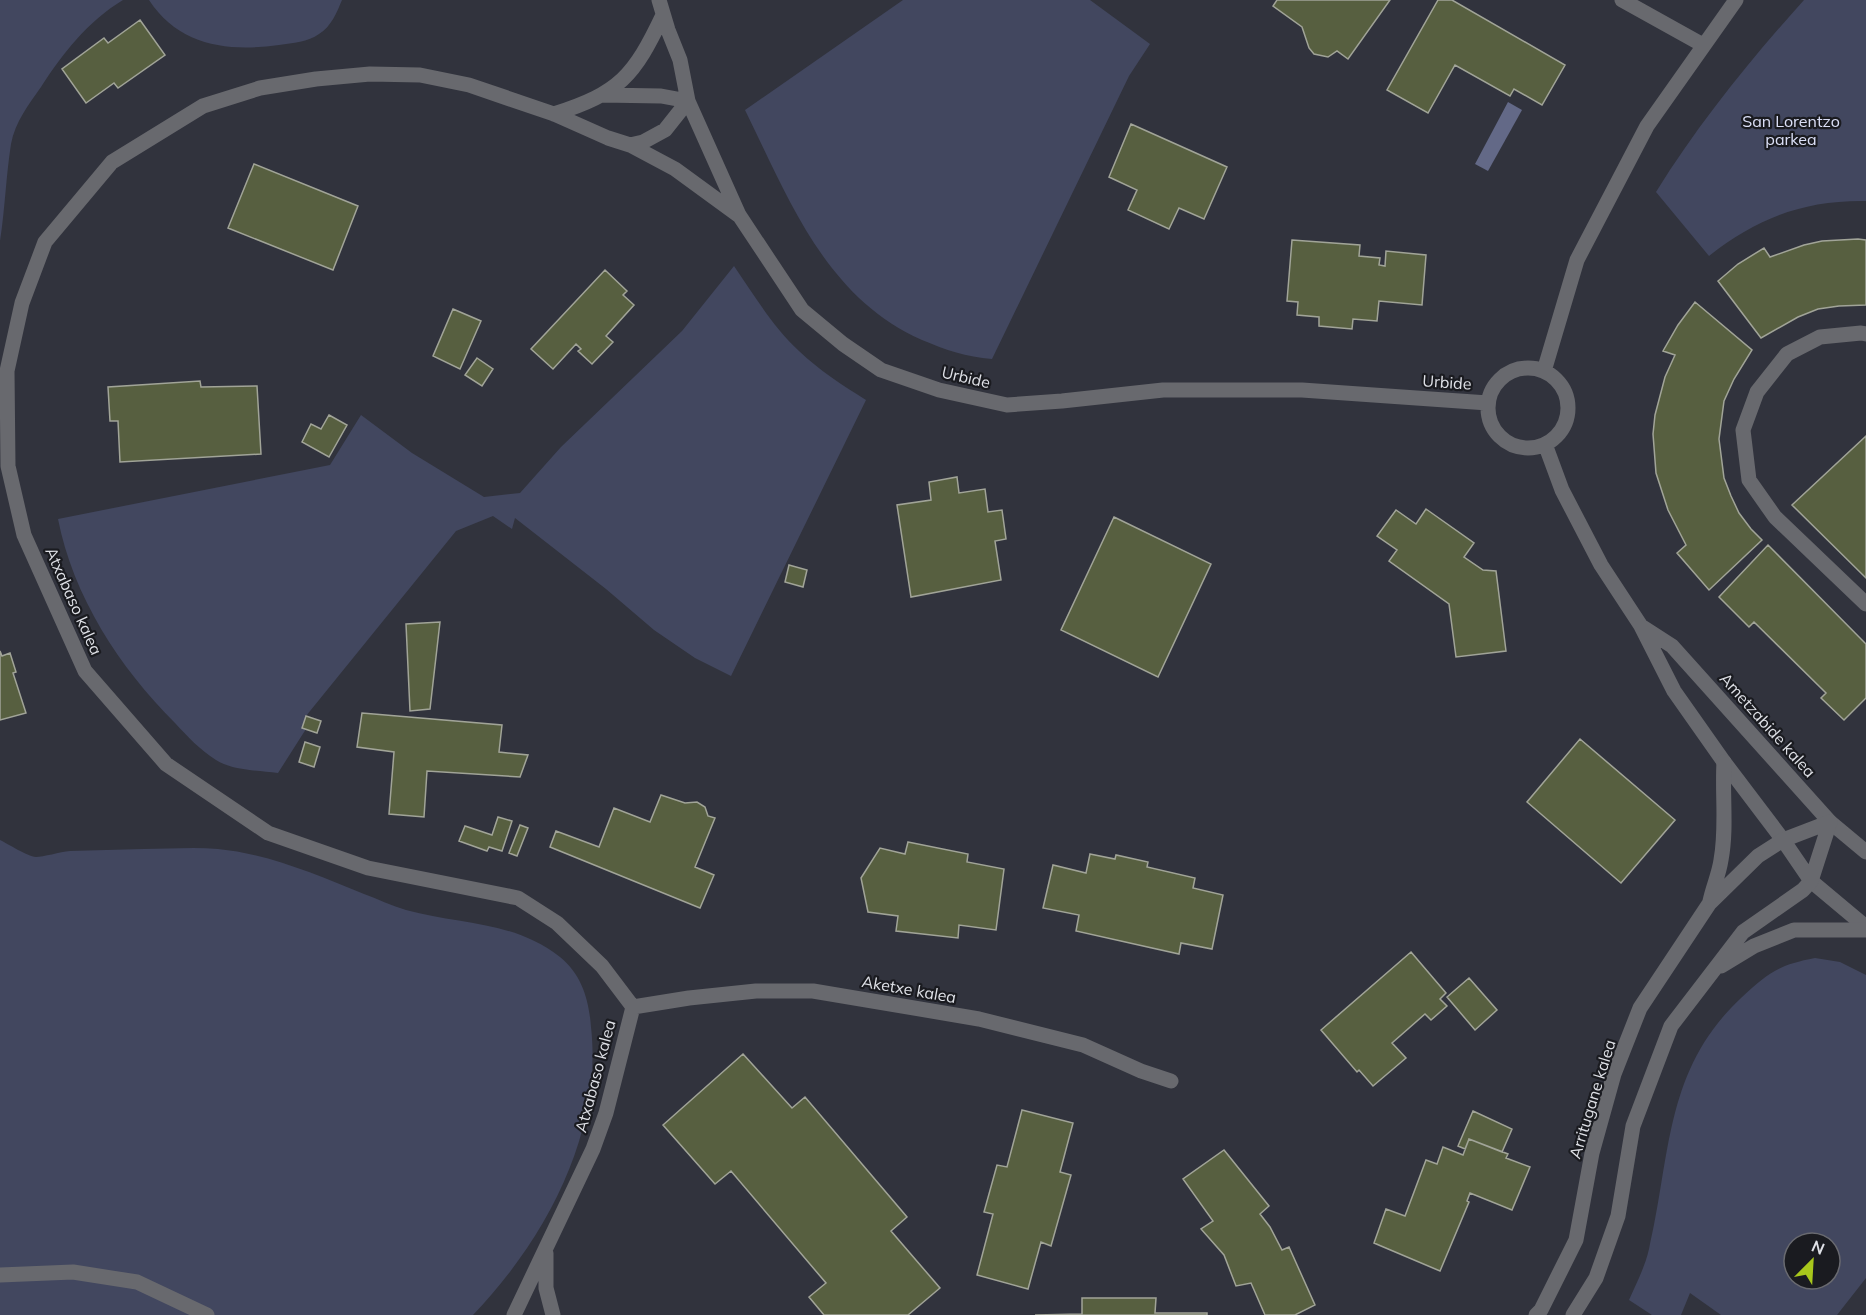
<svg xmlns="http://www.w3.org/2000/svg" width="1866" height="1315" viewBox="0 0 1866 1315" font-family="Mulish,sans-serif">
	<rect width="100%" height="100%" fill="#31333d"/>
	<path fill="#42475f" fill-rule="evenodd" d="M 0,0 L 123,0 C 87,22 64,52 41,87 C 29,104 15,122 11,144 C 6,176 5,208 0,241 Z
		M 149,0 L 342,0 C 337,12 331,27 319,34 C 308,42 293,43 279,45 C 228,52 179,46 149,0 Z
		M 903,0 L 1090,0 L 1150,44 L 1129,76 L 992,359 C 966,357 946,350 922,340 C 825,297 789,199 745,110 Z
		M 1804,0 L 1866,0 L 1866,201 C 1804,200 1757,218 1709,256 L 1656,192 C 1699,123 1750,60 1804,0 Z
		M 734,266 C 754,295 773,327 799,351 C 819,370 842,385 866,400 L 731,676 L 695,658 L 654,630 L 606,589 L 515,518 L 512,529 L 493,516 L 456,531 L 306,716 L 302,728 L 306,729 L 278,773 C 257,770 234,771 216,760 C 200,750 187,736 175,723 C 119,667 73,596 58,519 L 330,465 L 361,415 L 412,453 L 484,497 L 520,493 L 561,447 L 682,331 Z
		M 0,840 C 8,844 27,856 36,857 C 43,857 60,852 70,851 C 94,850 119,850 144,849 C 168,849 194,847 218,849 C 269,854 317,875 364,894 C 378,899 392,906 406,910 C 460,925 512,920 560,957 C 582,975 589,1000 591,1027 C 603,1133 545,1240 473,1315 L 0,1315 Z
		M 1815,958 L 1840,962 L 1866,975 L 1866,1278 L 1837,1315 L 1721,1315 L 1690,1293 L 1681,1315 L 1652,1315 L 1629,1300 C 1636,1284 1645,1267 1649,1249 C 1671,1156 1664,1070 1741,998 C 1768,973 1778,965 1815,958 ZM 1794,1243 L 1830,1243 L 1830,1279 L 1794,1279 Z"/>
	<path fill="#636987" d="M 1508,102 L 1522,110 L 1488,171 L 1475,164 Z"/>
	<path fill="#575f40" stroke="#a1a498" stroke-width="1.5" d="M 1277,0 L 1390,0 L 1348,59 L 1337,51 L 1328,57 L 1314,54 L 1309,48 L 1302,27 L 1273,6 Z
		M 1438,0 L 1452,0 L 1565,65 L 1542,105 L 1514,89 L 1510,96 L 1455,65 L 1428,113 L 1387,90 Z
		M 140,20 L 165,55 L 118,88 L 114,83 L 86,103 L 62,69 L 104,38 L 108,43 Z
		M 1131,124 L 1227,167 L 1204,219 L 1179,208 L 1169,229 L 1128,210 L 1137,190 L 1109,177 Z
		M 254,164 L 358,206 L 333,270 L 228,228 Z
		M 1858,239 L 1866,240 L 1866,305 L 1839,306 L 1818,309 L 1798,317 L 1761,338 L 1718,281 L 1738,264 L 1764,248 L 1770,257 L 1804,245 L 1822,241 Z
		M 1292,240 L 1360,245 L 1359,256 L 1380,258 L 1379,265 L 1385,266 L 1386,251 L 1426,255 L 1422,305 L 1379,301 L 1377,321 L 1353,319 L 1352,329 L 1319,326 L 1319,317 L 1297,315 L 1298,302 L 1287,301 Z
		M 605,270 L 627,291 L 623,295 L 634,305 L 606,336 L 613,342 L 592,364 L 578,351 L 581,349 L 576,344 L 553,369 L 531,349 Z
		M 1695,302 L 1752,350 L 1734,379 L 1724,401 L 1719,439 L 1724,478 L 1731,496 L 1739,513 L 1751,529 L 1762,540 L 1709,590 L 1677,553 L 1686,545 L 1668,510 L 1656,473 L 1653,434 L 1655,415 L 1665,377 L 1675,355 L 1663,351 L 1678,325 Z
		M 453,309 L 481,321 L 460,369 L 433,356 Z
		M 477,358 L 493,369 L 482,386 L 465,375 Z
		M 200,381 L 201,387 L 257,386 L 261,454 L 120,462 L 118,421 L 110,421 L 108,387 Z
		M 329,415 L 347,425 L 329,457 L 302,442 L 311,424 L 321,429 Z
		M 1866,436 L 1866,578 L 1792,505 Z
		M 957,477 L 959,493 L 985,489 L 988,512 L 1002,510 L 1006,539 L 995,541 L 1001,580 L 911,597 L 897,505 L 931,500 L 929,482 Z
		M 1426,509 L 1474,543 L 1464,557 L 1483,570 L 1496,571 L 1506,651 L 1456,657 L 1449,604 L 1389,561 L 1397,550 L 1377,536 L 1396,510 L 1416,524 Z
		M 1114,517 L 1211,564 L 1158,677 L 1061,630 Z
		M 1768,545 L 1866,644 L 1866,698 L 1844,720 L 1821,698 L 1826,693 L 1754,622 L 1749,627 L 1719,597 Z
		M 789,565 L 807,570 L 803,587 L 785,582 Z
		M 440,622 L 430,709 L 410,711 L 406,624 Z
		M 0,651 L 2,656 L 10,653 L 16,672 L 13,673 L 26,713 L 0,720 Z
		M 362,713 L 502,725 L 499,752 L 528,755 L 520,777 L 427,771 L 424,817 L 389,814 L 394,752 L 357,747 Z
		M 306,716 L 321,721 L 317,733 L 302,728 Z
		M 1580,739 L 1675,820 L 1621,883 L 1527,802 Z
		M 305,742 L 320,747 L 314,767 L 299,762 Z
		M 661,795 L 685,803 L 697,802 L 705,807 L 708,816 L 715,818 L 695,867 L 714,875 L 700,908 L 550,847 L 556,831 L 599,847 L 614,808 L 650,822 Z
		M 498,817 L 512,821 L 502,851 L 489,847 L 487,851 L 459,841 L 465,826 L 492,835 Z
		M 520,825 L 528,828 L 517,856 L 509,853 Z
		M 908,842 L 968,854 L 967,862 L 1004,869 L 996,930 L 959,925 L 958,938 L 896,931 L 898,916 L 868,912 L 861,878 L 880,848 L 905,854 Z
		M 1090,854 L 1115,859 L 1116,855 L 1148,862 L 1147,867 L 1195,878 L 1193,888 L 1223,895 L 1212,949 L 1181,943 L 1179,954 L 1076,931 L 1079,915 L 1043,908 L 1053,865 L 1086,873 Z
		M 1411,952 L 1446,993 L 1440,999 L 1447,1006 L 1431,1020 L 1425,1014 L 1392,1043 L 1406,1058 L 1373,1086 L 1359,1070 L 1357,1072 L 1321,1030 Z
		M 1469,978 L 1497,1010 L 1475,1030 L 1447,997 Z
		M 743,1054 L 792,1108 L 805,1097 L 907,1217 L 891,1231 L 940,1288 L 908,1315 L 824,1315 L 809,1297 L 826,1283 L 731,1171 L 715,1184 L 663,1125 Z
		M 1022,1110 L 1073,1123 L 1060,1172 L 1071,1175 L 1051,1246 L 1041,1242 L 1028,1289 L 977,1275 L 993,1214 L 984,1212 L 997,1165 L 1007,1167 Z
		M 1473,1111 L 1512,1129 L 1502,1152 L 1469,1139 L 1465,1149 L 1458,1146 Z
		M 1469,1139 L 1508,1154 L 1506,1158 L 1530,1167 L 1512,1210 L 1470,1193 L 1467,1201 L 1469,1202 L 1440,1271 L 1374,1243 L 1386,1209 L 1405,1216 L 1426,1160 L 1437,1164 L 1443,1147 L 1463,1155 Z
		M 1224,1150 L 1269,1206 L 1260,1214 L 1270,1227 L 1282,1250 L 1289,1247 L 1315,1305 L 1295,1315 L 1265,1315 L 1251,1283 L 1236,1286 L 1224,1255 L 1201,1229 L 1213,1221 L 1183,1179 Z
		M 1082,1298 L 1156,1298 L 1155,1313 L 1207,1313 L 1207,1315 L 1035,1315 L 1082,1314 Z"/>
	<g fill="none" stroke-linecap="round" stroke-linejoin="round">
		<path stroke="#68696e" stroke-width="15" d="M 659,0 L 668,30 L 680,60 L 688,101 L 739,215 L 802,310 L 843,344 L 881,370 L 939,390 L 1007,405 L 1062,401 L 1163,390 L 1302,390 L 1488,403
			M 1622,0 L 1703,45
			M 554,114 C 620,93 634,76 663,15
			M 630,145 L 675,169 L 738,215
			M 1866,334 L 1861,333 L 1820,337 L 1787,354 L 1757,392 L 1743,430 L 1749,480 L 1775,517 L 1866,604
			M1488 408a40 40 0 1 1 80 0a40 40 0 1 1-80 0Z
			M 1544,371 L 1577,260 L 1647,126 L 1736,0
			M 1545,444 L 1562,490 L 1601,565 L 1641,626 L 1674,691 L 1724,762 L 1783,840
			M 1641,626 L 1672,646 L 1830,822 L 1866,852
			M 1811,881 L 1866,927
			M 633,1007 L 689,998 L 756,991 L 813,991 L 979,1019 L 1083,1045 L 1141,1071 L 1171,1081
			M 546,1253 L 546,1288 L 553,1315
			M 514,1315 L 593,1149 L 606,1113 L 633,1007 L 602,966 L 557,923 L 518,898 L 368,868 L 268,833 L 166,764 L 85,671 L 24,535 L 8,466 L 7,371 L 22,303 L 45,242 L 112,162 L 203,106 L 260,88 L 316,79 L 370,74 L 420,75 L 469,85 L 554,114 L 608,138 L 630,145 L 643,142 L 665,130 L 688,101 L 661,96 L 602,95"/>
		<path stroke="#68696e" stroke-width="15" d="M 1783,840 L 1811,881
			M 1710,901 C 1713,887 1719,874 1721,860 C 1727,828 1722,795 1724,762
			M 1721,966 L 1754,946 L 1794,930 L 1866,930
			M 0,1275 L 73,1272 L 137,1282 L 207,1315
			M 1536,1315 L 1541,1310 L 1576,1240 L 1592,1153 L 1614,1074 L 1640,1008 L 1709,904 L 1758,856 L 1783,840 L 1830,822
			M 1573,1315 L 1596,1278 L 1618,1216 L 1633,1126 L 1671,1026 L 1743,932 L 1803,890 L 1811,881 L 1830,822"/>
	</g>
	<g text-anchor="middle" stroke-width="4.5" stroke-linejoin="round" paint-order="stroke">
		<g font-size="16" fill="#dce0f7" stroke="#1a1b20">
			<text x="1791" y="127">San Lorentzo<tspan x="1791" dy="18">parkea</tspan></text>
		</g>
		<g font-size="16" fill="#dfe1e7" stroke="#1a1b20">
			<text transform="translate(966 377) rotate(13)" y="6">Urbide</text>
			<text transform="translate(1447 382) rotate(4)" y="6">Urbide</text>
			<text transform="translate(74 601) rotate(66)" y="6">Atxabaso kalea</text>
			<text transform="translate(1768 725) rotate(48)" y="6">Ametzabide kalea</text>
			<text transform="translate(909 989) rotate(10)" y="6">Aketxe kalea</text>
			<text transform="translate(595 1076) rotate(-75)" y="6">Atxabaso kalea</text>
			<text transform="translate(1592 1099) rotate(-73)" y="6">Arritugane kalea</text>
		</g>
	</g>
	<g transform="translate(1812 1261) rotate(24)"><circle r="28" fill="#1a1b20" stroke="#696a70" stroke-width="1.5"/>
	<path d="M0-4.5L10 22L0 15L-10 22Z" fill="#a8c71c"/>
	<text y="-9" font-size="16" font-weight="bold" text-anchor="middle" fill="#dfe1e7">N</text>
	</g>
</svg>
